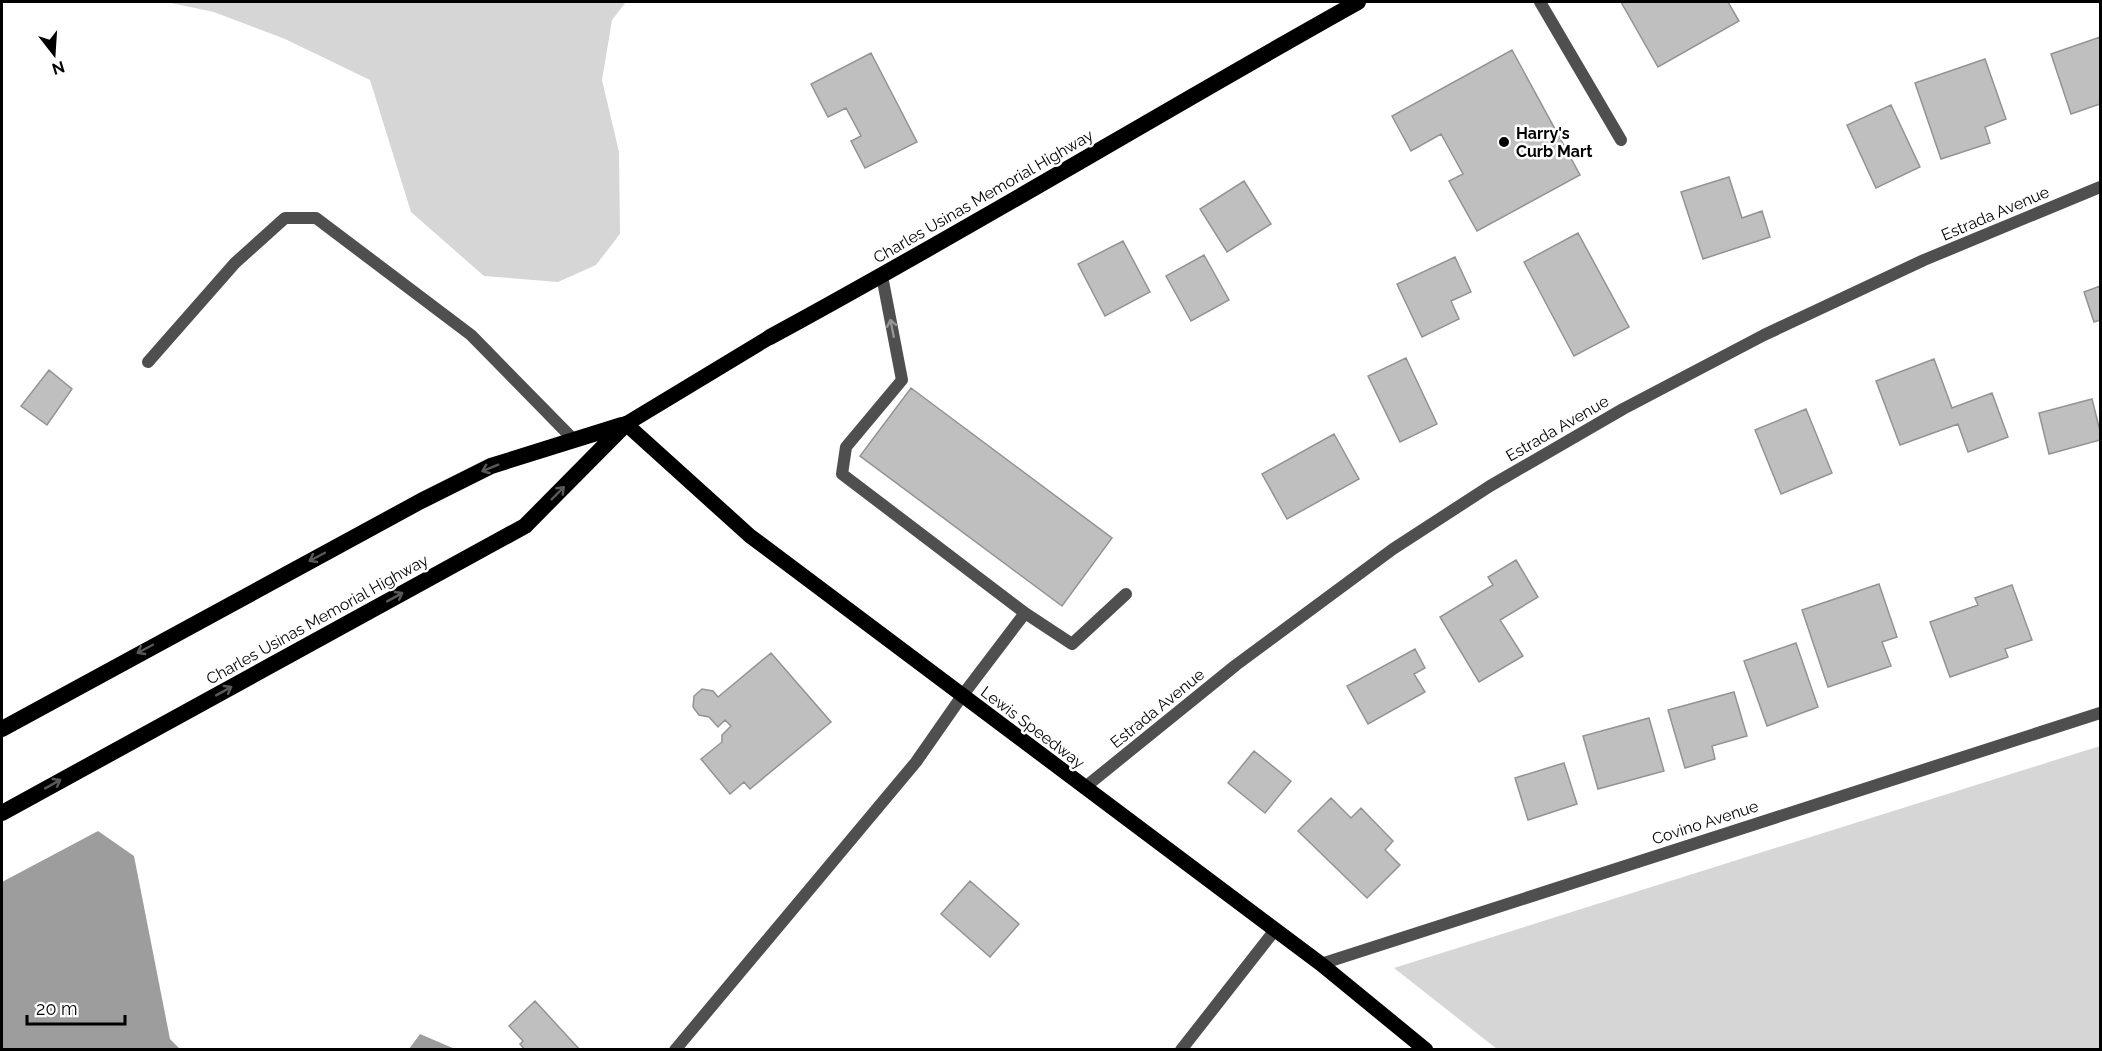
<svg xmlns="http://www.w3.org/2000/svg" width="2102" height="1051" viewBox="0 0 2102 1051" font-family="Raleway,sans-serif">
	<rect width="100%" height="100%" fill="#fff"/>
	<path fill="#d6d6d6" d="M 166,2 L 626,2 L 612,20 L 602,80 L 619,152 L 620,234 L 596,265 L 558,282 L 484,276 L 411,212 L 370,80 L 285,39 L 214,12 Z
		M 2100,746 L 2100,1049 L 1497,1049 L 1394,968 Z"/>
	<path fill="#9d9d9d" d="M 98,831 L 134,856 L 170,1039 L 180,1049 L 2,1049 L 2,882 Z
		M 420,1034 L 455,1049 L 409,1049 Z"/>
	<path fill="#bfbfbf" stroke="#939393" stroke-width="1.5" d="M 1621,2 L 1728,2 L 1739,21 L 1658,67 Z
		M 2100,37 L 2100,104 L 2071,114 L 2051,54 Z
		M 1512,50 L 1580,175 L 1477,231 L 1449,181 L 1463,174 L 1441,134 L 1411,151 L 1392,116 Z
		M 871,53 L 917,142 L 865,168 L 851,141 L 861,136 L 846,108 L 828,117 L 811,84 Z
		M 1985,59 L 2006,119 L 1985,127 L 1990,143 L 1941,159 L 1915,83 Z
		M 1891,105 L 1920,167 L 1876,188 L 1847,125 Z
		M 1729,177 L 1742,218 L 1762,211 L 1770,237 L 1703,259 L 1681,192 Z
		M 1244,181 L 1271,224 L 1227,252 L 1200,209 Z
		M 1578,233 L 1629,327 L 1574,356 L 1524,262 Z
		M 1123,241 L 1150,292 L 1105,316 L 1078,264 Z
		M 1204,255 L 1229,300 L 1191,321 L 1166,276 Z
		M 1455,257 L 1471,292 L 1451,301 L 1459,319 L 1422,337 L 1397,284 Z
		M 2100,286 L 2100,320 L 2094,322 L 2084,292 Z
		M 1406,358 L 1437,424 L 1400,442 L 1368,376 Z
		M 1934,359 L 1952,408 L 1992,393 L 2008,437 L 1968,452 L 1958,424 L 1900,445 L 1876,381 Z
		M 49,370 L 72,389 L 47,425 L 21,406 Z
		M 911,388 L 1112,538 L 1062,606 L 860,456 Z
		M 2092,399 L 2100,431 L 2100,440 L 2049,454 L 2039,413 Z
		M 1806,409 L 1832,473 L 1781,494 L 1755,430 Z
		M 1334,434 L 1359,479 L 1287,519 L 1262,474 Z
		M 1516,560 L 1538,597 L 1500,620 L 1523,656 L 1479,682 L 1440,617 L 1493,585 L 1488,577 Z
		M 1879,584 L 1897,637 L 1882,642 L 1891,666 L 1828,687 L 1802,610 Z
		M 2012,585 L 2032,640 L 2005,649 L 2008,657 L 1950,677 L 1930,622 L 1978,605 L 1975,598 Z
		M 1796,643 L 1818,707 L 1767,726 L 1744,661 Z
		M 1415,649 L 1425,668 L 1414,674 L 1425,692 L 1368,724 L 1347,686 Z
		M 771,653 L 831,722 L 750,789 L 744,782 L 730,794 L 701,759 L 722,742 L 722,735 L 731,726 L 725,720 L 718,727 L 709,717 L 699,715 L 693,707 L 694,696 L 702,689 L 713,691 L 718,697 Z
		M 1734,692 L 1747,736 L 1712,746 L 1715,759 L 1685,768 L 1668,710 Z
		M 1649,718 L 1664,771 L 1598,789 L 1583,736 Z
		M 1254,751 L 1291,781 L 1265,813 L 1228,783 Z
		M 1564,763 L 1577,804 L 1528,820 L 1515,778 Z
		M 1331,798 L 1351,818 L 1361,808 L 1393,841 L 1385,850 L 1400,865 L 1367,898 L 1298,831 Z
		M 970,881 L 1019,924 L 990,957 L 941,914 Z
		M 535,1001 L 580,1050 L 525,1050 L 520,1044 L 523,1041 L 509,1026 Z"/>
	<g fill="none" stroke-linecap="round" stroke-linejoin="round">
		<path stroke="#4f4f4f" stroke-width="12" d="M 1540,2 L 1621,140
			M 148,362 L 235,263 L 285,218 L 316,218 L 471,335 L 574,440
			M 1025,613 L 1072,644 L 1126,594
			M 675,1050 L 916,762 L 962,696 L 1025,613 L 842,474 L 846,447 L 902,380 L 882,276
			M 1181,1050 L 1275,930"/>
		<path stroke="#4f4f4f" stroke-width="12" d="M 1084,788 L 1236,665 L 1393,549 L 1490,486 L 1623,409 L 1764,335 L 1924,260 L 2100,187
			M 1321,964 L 2100,713"/>
		<path stroke="#000" stroke-width="15" d="M 770,337 L 626,424 L 750,536 L 1321,964 L 1426,1050"/>
		<path stroke="#000" stroke-width="16" d="M 770,337 C 968,230 1161,112 1358,2
			M 2,729 L 421,501 L 491,466 L 622,425
			M 2,813 L 525,526 L 626,424"/>
	</g>
	<defs><path id="oneway-shaft" d="M-6 0H5M1.5-3L5.5 0L1.5 3" fill="none" stroke-width="1.6" stroke-linecap="round" stroke-linejoin="round" transform="scale(1.5)"/></defs>
	<use stroke="#959595" href="#oneway-shaft" transform="translate(892 328) rotate(-101)"/>
	<g stroke="#595959">
		<use href="#oneway-shaft" transform="translate(490 468) rotate(158)"/>
		<use href="#oneway-shaft" transform="translate(558 493) rotate(-45)"/>
		<use href="#oneway-shaft" transform="translate(317 557) rotate(152)"/>
		<use href="#oneway-shaft" transform="translate(395 597) rotate(-29)"/>
		<use href="#oneway-shaft" transform="translate(145 649) rotate(152)"/>
		<use href="#oneway-shaft" transform="translate(224 691) rotate(-29)"/>
		<use href="#oneway-shaft" transform="translate(53 784) rotate(-29)"/>
	</g>
	<circle fill="#000" stroke="#fff" stroke-width="2" cx="1504" cy="142" r="6"/>
	<g text-anchor="middle" stroke-width="5" stroke-linejoin="round" paint-order="stroke">
		<g font-size="16" font-weight="bold" fill="#000" stroke="#fff" text-anchor="start">
			<text x="1516" y="139">Harry's<tspan x="1516" dy="18">Curb Mart</tspan></text>
		</g>
		<g font-size="16" fill="#000" stroke="#fff">
			<text transform="translate(983 196) rotate(-30)" y="6">Charles Usinas Memorial Highway</text>
			<text transform="translate(1995 213) rotate(-23)" y="6">Estrada Avenue</text>
			<text transform="translate(1557 428) rotate(-30)" y="6">Estrada Avenue</text>
			<text transform="translate(317 619) rotate(-29)" y="6">Charles Usinas Memorial Highway</text>
			<text transform="translate(1157 708) rotate(-39)" y="6">Estrada Avenue</text>
			<text transform="translate(1033 727) rotate(37)" y="6">Lewis Speedway</text>
			<text transform="translate(1705 822) rotate(-18)" y="6">Covino Avenue</text>
		</g>
	</g>
	<rect width="2102" height="1051" fill="none" stroke="#000000" stroke-width="6"/>
	<g transform="translate(54 54) rotate(163)" stroke="#ffffff" stroke-width="4.5" paint-order="stroke">
	<path d="M0-4.5L10 22L0 15L-10 22Z" fill="#000000"/>
	<text y="-9" font-size="16" font-weight="bold" text-anchor="middle" fill="#000000">N</text>
	</g>
	<path d="M27 1015v9h98v-9" fill="none" stroke="#000000" stroke-width="3"/>
	<text x="36" y="1015" font-size="18" fill="#000000" stroke="#ffffff" stroke-width="4.5" paint-order="stroke">20 m</text>
</svg>
